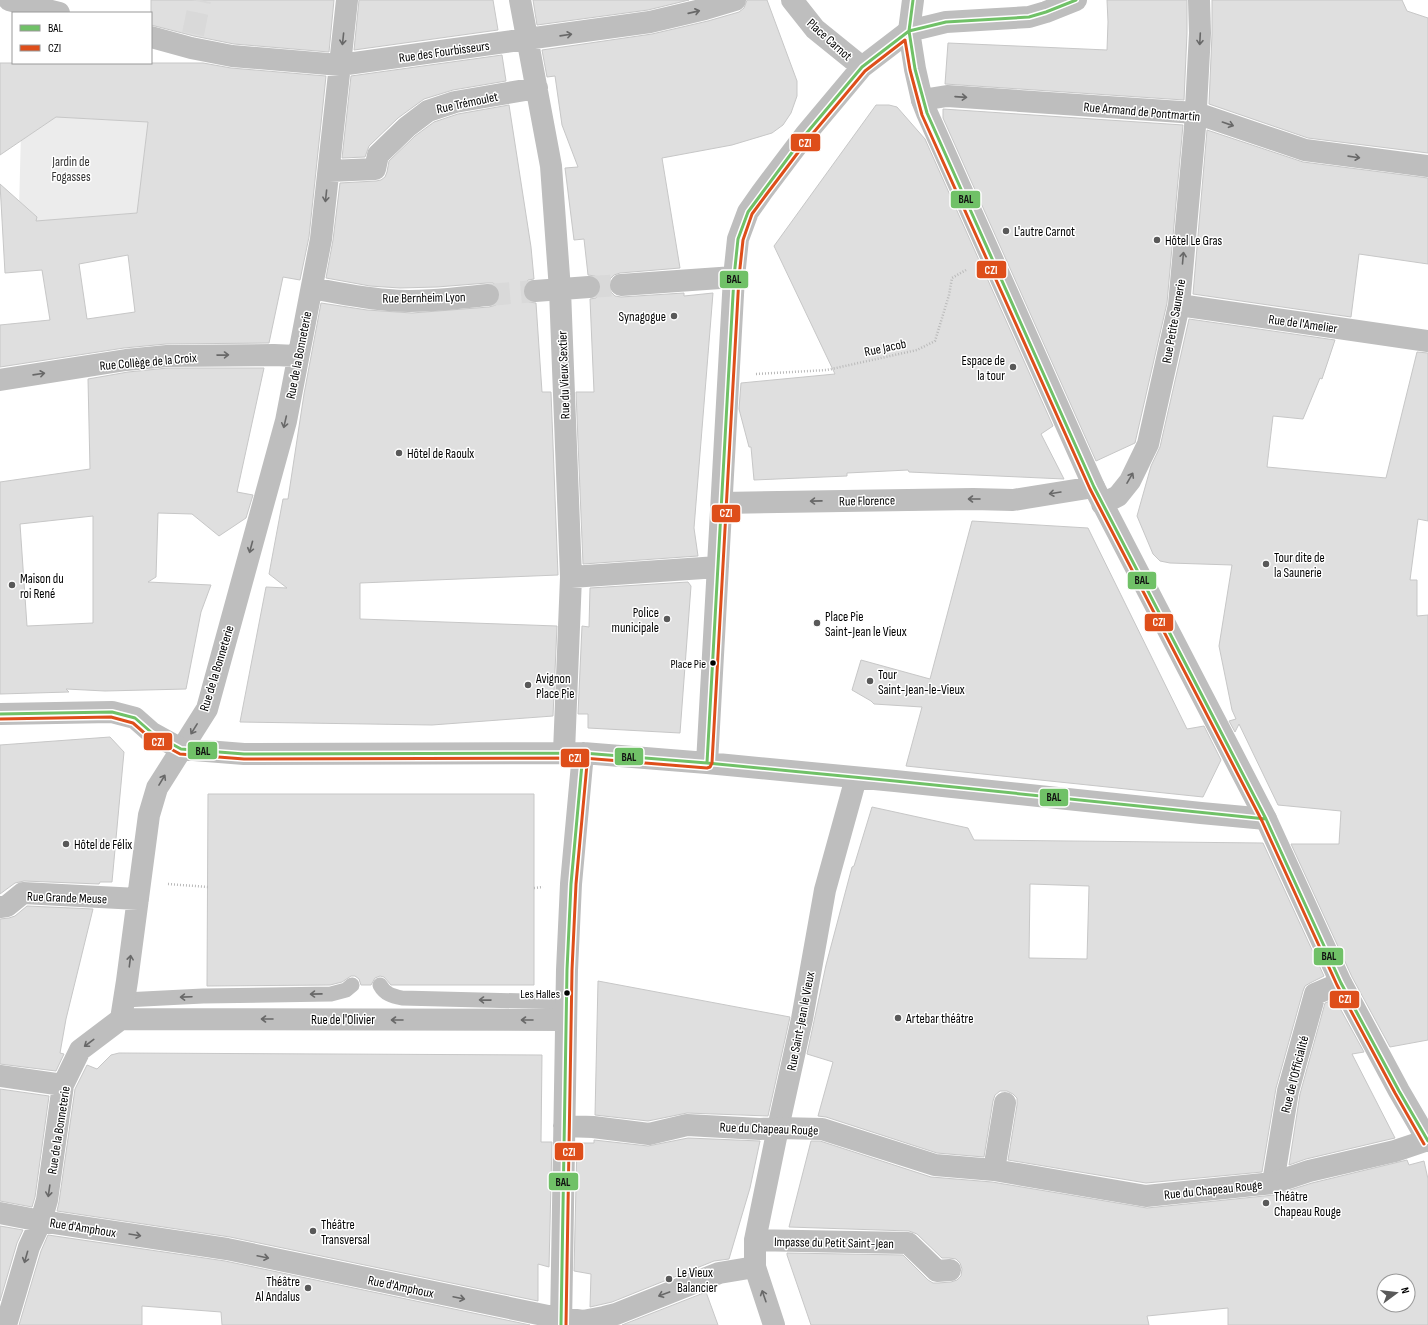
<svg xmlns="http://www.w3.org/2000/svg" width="1428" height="1325" viewBox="0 0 1428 1325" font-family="'Sofia Sans Condensed',sans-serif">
	<rect width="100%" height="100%" fill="#fff"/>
	<path fill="#ececec" d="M 42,116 L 148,122 L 137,213 L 32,222 L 19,209 L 21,132 L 33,132 L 41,127 Z"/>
	<path fill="#dfdfdf" stroke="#c7c7c7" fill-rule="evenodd" d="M 151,0 L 334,0 L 329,52 L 234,44 L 194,36 L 151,25 Z
		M 359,0 L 493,0 L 498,30 L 354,50 Z
		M 533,0 L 689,0 L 648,10 L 537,25 Z
		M 747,0 L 767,0 L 797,81 L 797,96 L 791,113 L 783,125 L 772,133 L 732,145 L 662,158 L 680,268 L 620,273 L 614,275 L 610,279 L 609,285 L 611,292 L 615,296 L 621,297 L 684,293 L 684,296 L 713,293 L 694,528 L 698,556 L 583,564 L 576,392 L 594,392 L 590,299 L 596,298 L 600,293 L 601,286 L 600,280 L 595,276 L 588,275 L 584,239 L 574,240 L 565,168 L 578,167 L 562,125 L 555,76 L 547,77 L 542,50 L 652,34 L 708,21 L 739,12 L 744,8 Z
		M 1107,0 L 1187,0 L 1187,33 L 1184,100 L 945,84 L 948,43 L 1107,50 L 1108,22 Z
		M 1212,0 L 1402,0 L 1407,11 L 1428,18 L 1428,153 L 1308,138 L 1209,104 L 1212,34 Z
		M 502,55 L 506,81 L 453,90 L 424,99 L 398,118 L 369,146 L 365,157 L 342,158 L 351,76 Z
		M 0,63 L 203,63 L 231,68 L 326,76 L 309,237 L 300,280 L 283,277 L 269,343 L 166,344 L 124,348 L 0,367 L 0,325 L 50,320 L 42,270 L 5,273 L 0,184 L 37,217 L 36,221 L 137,213 L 148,122 L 56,117 L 0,155 ZM 128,255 L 135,312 L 87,319 L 79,264 Z
		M 509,105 L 531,247 L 534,279 L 528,280 L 524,285 L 523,292 L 524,298 L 529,302 L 536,303 L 542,392 L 551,392 L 558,575 L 360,583 L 360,619 L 557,626 L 553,716 L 432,725 L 240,722 L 266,587 L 287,588 L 269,574 L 283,499 L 288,499 L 304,394 L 321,303 L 367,310 L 412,313 L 489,307 L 496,305 L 500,300 L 500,293 L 498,287 L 493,283 L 487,283 L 437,287 L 400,288 L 370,286 L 326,278 L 333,240 L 340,183 L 376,181 L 381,180 L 385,177 L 387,172 L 389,161 L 415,136 L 434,122 L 458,114 Z
		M 876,105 L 889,105 L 897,107 L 925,139 L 1053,426 L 1041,434 L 1064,479 L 909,472 L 908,470 L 847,473 L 847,476 L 754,480 L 751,447 L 749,447 L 739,409 L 741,383 L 835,374 L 774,246 Z
		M 943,109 L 1183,125 L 1167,303 L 1135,443 L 1096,461 L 943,118 Z
		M 1207,130 L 1303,162 L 1428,178 L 1428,264 L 1359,254 L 1351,317 L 1193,294 Z
		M 1189,319 L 1335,340 L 1322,379 L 1320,378 L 1303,419 L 1273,416 L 1267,467 L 1386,478 L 1417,352 L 1428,353 L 1428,521 L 1418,519 L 1410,580 L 1417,580 L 1417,616 L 1428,615 L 1428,1040 L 1390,1047 L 1352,977 L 1291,844 L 1339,844 L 1341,811 L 1278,805 L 1239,724 L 1235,732 L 1229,721 L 1236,719 L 1232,710 L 1219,646 L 1232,565 L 1170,563 L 1160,561 L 1153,554 L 1137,516 L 1151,466 L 1160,447 Z
		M 168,368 L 264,368 L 237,492 L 253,495 L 246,518 L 219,536 L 192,514 L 158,513 L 156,577 L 148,582 L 211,585 L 201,612 L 186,689 L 105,691 L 66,689 L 69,692 L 0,694 L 0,482 L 90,469 L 88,379 L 128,372 ZM 93,516 L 93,623 L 27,626 L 20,524 Z
		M 972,521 L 1088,528 L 1187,729 L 1204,726 L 1221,760 L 1203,797 L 906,766 L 922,707 L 874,704 L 871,701 L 852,690 L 861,660 L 930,679 Z
		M 688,582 L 691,586 L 680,733 L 588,728 L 588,714 L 578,714 L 582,626 L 589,627 L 590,588 Z
		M 110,737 L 124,752 L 112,882 L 100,882 L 99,884 L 24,881 L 15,883 L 0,894 L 0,745 Z
		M 208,794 L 534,794 L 534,985 L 391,985 L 384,977 L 380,976 L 375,978 L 371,985 L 361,985 L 359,979 L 355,976 L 351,976 L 342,982 L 330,985 L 207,986 Z
		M 872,807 L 968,828 L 974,840 L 1263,843 L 1324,976 L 1310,983 L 1305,986 L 1303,991 L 1276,1088 L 1262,1172 L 1146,1183 L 1008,1160 L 1017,1105 L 1017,1098 L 1013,1094 L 1007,1091 L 1000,1091 L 995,1095 L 993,1101 L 984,1157 L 937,1153 L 826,1117 L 818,1116 L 833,1062 L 807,1054 L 826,965 L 852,867 L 854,866 ZM 1030,884 L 1089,886 L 1087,959 L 1029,958 Z
		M 27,906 L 93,909 L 66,1019 L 60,1053 L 64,1054 L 56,1071 L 0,1064 L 0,919 L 9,918 L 15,916 Z
		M 598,981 L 790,1017 L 768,1116 L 687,1113 L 648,1121 L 595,1115 Z
		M 1335,999 L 1364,1052 L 1352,1054 L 1395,1138 L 1306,1159 L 1289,1165 L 1300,1094 L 1325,1003 Z
		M 119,1053 L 542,1055 L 541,1142 L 552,1142 L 549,1267 L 538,1264 L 538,1301 L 230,1237 L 57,1211 L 59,1202 L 75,1089 L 87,1065 L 97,1069 L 111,1055 Z
		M 0,1089 L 49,1096 L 35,1197 L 32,1207 L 0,1201 Z
		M 688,1138 L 760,1141 L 750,1188 L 729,1259 L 714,1261 L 612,1302 L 590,1307 L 591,1274 L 574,1271 L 577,1143 L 594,1143 L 594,1140 L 648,1146 Z
		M 811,1141 L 820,1141 L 931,1177 L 992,1182 L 1147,1208 L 1274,1195 L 1312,1183 L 1407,1160 L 1409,1165 L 1424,1161 L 1428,1179 L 1428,1325 L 1228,1325 L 1228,1308 L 1147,1316 L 1149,1325 L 811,1325 L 787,1255 L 787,1253 L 903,1255 L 928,1280 L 933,1283 L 938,1283 L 951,1282 L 957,1280 L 961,1276 L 962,1269 L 960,1263 L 956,1259 L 949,1258 L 942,1258 L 917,1234 L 909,1231 L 789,1227 ZM 1384,1281 L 1408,1281 L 1408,1305 L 1384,1305 Z
		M 0,1226 L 23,1230 L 17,1243 L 0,1301 Z
		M 48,1235 L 225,1261 L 530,1325 L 222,1325 L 221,1312 L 142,1306 L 142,1325 L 19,1325 L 41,1251 Z
		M 706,1292 L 718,1325 L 622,1325 Z"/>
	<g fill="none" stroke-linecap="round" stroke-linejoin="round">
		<path stroke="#d9d9d9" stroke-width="22" stroke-dasharray="22 11" stroke-linecap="butt" d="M 193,34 L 200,0
			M 589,287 L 621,285
			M 488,295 L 535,291"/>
		<path stroke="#b9b9b9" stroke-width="2.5" stroke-dasharray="1 2" stroke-linecap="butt" d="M 756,374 L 827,370 L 917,350 L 935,341 L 949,295 L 952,278 L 966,270
			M 168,884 L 208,887
			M 534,888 L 543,887"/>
		<path stroke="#bebebe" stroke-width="15" d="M 380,985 C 385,994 392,996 402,998 L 566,1002
			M 124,1000 L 203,996 L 331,994 L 346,990 L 352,985"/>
		<path stroke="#bebebe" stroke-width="22" d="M 9,0 L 59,13
			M 520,0 L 551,166 L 560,290 L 571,577 L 564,752
			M 792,0 L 815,29 L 862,67
			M 151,37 L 191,48 L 232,56 L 340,65 L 650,22 L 705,9 L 735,0
			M 329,171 L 375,169 L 378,155 L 407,127 L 428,111 L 455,102 L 537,88
			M 621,285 L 734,277
			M 312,288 C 337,293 362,298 388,300 C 419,303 457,298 488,295
			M 535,291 L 589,287
			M 0,380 L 126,360 L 167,356 L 274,355 L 297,356
			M 722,503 L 973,499 L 1013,500 L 1094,487 L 927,113 L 922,100
			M 571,577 L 718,567
			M 181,749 L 244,754 L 583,753 L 707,763 L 895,781 L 1201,813 L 1266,819
			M 707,763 L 734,277 L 738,239 L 748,212 L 762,192 L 805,135 L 862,67 L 909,31
			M 0,907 L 7,906 L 23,893 L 138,899
			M 121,1019 L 566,1020
			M 0,1076 L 63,1085
			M 564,1126 L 593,1127 L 649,1134 L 687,1125 L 760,1129 L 778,1128 L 802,1019 L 825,890 L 856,778
			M 1273,1183 L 1288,1091 L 1315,994 L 1341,983
			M 0,1213 L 41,1221 L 227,1249 L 548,1316 L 583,1321 L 604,1317 L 616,1314 L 719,1273 L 755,1267
			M 6,1325 L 29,1247 L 41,1221 L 47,1200 L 63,1085 L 80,1050 L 121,1019 L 127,981 L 149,815 L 157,788 L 207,709 L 286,421 L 321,239 L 347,0
			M 561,1325 L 567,970 L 571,884 L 583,753"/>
		<path stroke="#bebebe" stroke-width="22" d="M 913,0 L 909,31 L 915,69 L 922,100 L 947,96 L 1196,113 L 1305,150 L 1428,166
			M 909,31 L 946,22 L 1029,17 L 1046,12 L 1076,0
			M 1179,305 L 1428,341
			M 1094,487 L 1266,819 L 1341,983 L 1399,1091 L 1428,1141
			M 1102,504 L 1118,496 L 1130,481 L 1148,444 L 1179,305 L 1195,127 L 1200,33 L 1199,0
			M 0,714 L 112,712 L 135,718 L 152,733 L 181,749
			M 994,1170 L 1005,1103
			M 755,1240 L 908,1243 L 937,1271 L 950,1270
			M 774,1325 L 755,1267 L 755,1240 L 778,1128 L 822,1129 L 935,1165 L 994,1170 L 1146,1196 L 1273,1183 L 1309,1171 L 1395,1151 L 1428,1140"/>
		<defs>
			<path id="bus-1" d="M 913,0 L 909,31 L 915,69 L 927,113 L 1094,487 L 1266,819 L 1341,983 L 1399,1091 L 1428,1141
				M 0,714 L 112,712 L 135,718 L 152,733 L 181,749 L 244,754 L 583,753 L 707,763 L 895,781 L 1266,819
				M 707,763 L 734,277 L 738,239 L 748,212 L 805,135 L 862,67 L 909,31 L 946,22 L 1029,17 L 1046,12 L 1076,0
				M 561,1325 L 567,970 L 571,884 L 583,753"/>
			<path id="bus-2" d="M 0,719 L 111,717 L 133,723 L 149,737 L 180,754 L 244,759 L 583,758 L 707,768 L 710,767 L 712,763 L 739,277 L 743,240 L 752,214 L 766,195 L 809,138 L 865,71 L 905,40 L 910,70 L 922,115 L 1090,489 L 1262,821 L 1337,985 L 1395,1093 L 1424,1144
				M 566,1325 L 572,970 L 576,884 L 588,753"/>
		</defs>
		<use href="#bus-1" stroke="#fff" stroke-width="6"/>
		<use href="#bus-2" stroke="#fff" stroke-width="6"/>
		<use href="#bus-1" stroke="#70c167" stroke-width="3"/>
		<use href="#bus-2" stroke="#de4e1a" stroke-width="3"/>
	</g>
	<defs><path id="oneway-shaft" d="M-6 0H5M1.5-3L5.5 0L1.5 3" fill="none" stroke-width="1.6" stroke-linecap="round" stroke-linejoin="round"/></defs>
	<g stroke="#686868">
		<use href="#oneway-shaft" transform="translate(694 12) rotate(-13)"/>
		<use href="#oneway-shaft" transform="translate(566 35) rotate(-8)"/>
		<use href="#oneway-shaft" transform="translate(343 39) rotate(96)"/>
		<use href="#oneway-shaft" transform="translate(1200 39) rotate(93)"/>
		<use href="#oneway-shaft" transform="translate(961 97) rotate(4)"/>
		<use href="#oneway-shaft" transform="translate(1228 124) rotate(19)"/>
		<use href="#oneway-shaft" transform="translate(1354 157) rotate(8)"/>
		<use href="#oneway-shaft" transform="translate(326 196) rotate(96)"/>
		<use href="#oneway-shaft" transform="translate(1183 258) rotate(-85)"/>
		<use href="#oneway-shaft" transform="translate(223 355) rotate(-1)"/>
		<use href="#oneway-shaft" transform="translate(39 374) rotate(-8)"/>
		<use href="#oneway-shaft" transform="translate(285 422) rotate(103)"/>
		<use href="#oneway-shaft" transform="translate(1130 478) rotate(-60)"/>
		<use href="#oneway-shaft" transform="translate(1055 493) rotate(171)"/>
		<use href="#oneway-shaft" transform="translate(974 499) rotate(-180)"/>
		<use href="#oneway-shaft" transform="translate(816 501) rotate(179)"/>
		<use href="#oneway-shaft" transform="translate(251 547) rotate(105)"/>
		<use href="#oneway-shaft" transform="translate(194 729) rotate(122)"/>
		<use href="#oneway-shaft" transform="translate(162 780) rotate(-59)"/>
		<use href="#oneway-shaft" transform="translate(130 961) rotate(-83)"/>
		<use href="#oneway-shaft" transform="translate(316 994) rotate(179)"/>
		<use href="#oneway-shaft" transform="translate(186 997) rotate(178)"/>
		<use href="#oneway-shaft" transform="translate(485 1000) rotate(-179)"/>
		<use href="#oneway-shaft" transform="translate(267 1019) rotate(-180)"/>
		<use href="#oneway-shaft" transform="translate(397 1020) rotate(-180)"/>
		<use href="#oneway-shaft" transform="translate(527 1020) rotate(-180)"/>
		<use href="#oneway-shaft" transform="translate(89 1043) rotate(143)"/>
		<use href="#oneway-shaft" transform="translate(49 1191) rotate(98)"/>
		<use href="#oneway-shaft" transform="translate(135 1235) rotate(9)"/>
		<use href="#oneway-shaft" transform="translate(26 1257) rotate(106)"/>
		<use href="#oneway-shaft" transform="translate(263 1257) rotate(12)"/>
		<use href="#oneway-shaft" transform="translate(664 1294) rotate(160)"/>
		<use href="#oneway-shaft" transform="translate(764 1296) rotate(-109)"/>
		<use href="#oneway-shaft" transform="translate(459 1298) rotate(12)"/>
	</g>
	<g fill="#595959" stroke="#fff" stroke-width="1.5">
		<circle cx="1006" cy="231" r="4"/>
		<circle cx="1157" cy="240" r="4"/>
		<circle cx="674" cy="316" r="4"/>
		<circle cx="1013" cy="367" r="4"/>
		<circle cx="399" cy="453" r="4"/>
		<circle cx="1266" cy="564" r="4"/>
		<circle cx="12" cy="585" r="4"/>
		<circle cx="667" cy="619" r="4"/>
		<circle cx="817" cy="623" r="4"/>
		<circle cx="870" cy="681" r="4"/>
		<circle cx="528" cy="685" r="4"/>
		<circle cx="66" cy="844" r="4"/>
		<circle cx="898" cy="1018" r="4"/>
		<circle cx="1266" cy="1203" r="4"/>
		<circle cx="313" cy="1231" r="4"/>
		<circle cx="669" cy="1279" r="4"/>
		<circle cx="308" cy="1288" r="4"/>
	</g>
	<g fill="#000" stroke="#fff" stroke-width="1.5">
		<circle cx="713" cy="663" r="3.5"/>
		<circle cx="567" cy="993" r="3.5"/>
	</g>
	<g text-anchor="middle" stroke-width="3" stroke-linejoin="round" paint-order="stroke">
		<g font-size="12" fill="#000" stroke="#fff" text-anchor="end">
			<text x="706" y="668">Place Pie</text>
			<text x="560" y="998">Les Halles</text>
		</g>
		<g font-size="13" fill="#000" stroke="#fff">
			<text transform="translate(830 39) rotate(42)" y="5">Place Carnot</text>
			<text transform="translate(444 51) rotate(-8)" y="5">Rue des Fourbisseurs</text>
			<text transform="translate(467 102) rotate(-12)" y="5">Rue Trémoulet</text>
			<text transform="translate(1142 111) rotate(5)" y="5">Rue Armand de Pontmartin</text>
			<text transform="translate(424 297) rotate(-1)" y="5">Rue Bernheim Lyon</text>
			<text transform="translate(1173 321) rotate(-80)" y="5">Rue Petite Saunerie</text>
			<text transform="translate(1303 323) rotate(8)" y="5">Rue de l'Amelier</text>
			<text transform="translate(885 347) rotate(-12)" y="5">Rue Jacob</text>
			<text transform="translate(298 355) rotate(-79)" y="5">Rue de la Bonneterie</text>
			<text transform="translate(148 361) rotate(-5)" y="5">Rue Collège de la Croix</text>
			<text transform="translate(563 375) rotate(-92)" y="5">Rue du Vieux Sextier</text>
			<text transform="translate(867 500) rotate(-1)" y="5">Rue Florence</text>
			<text transform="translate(216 668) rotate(-73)" y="5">Rue de la Bonneterie</text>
			<text transform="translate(67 897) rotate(2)" y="5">Rue Grande Meuse</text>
			<text x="343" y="1024">Rue de l'Olivier</text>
			<text transform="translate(800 1021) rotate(-79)" y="5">Rue Saint-Jean le Vieux</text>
			<text transform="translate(1294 1074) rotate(-76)" y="5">Rue de l'Officialité</text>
			<text transform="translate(769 1128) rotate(2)" y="5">Rue du Chapeau Rouge</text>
			<text transform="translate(58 1130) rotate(-81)" y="5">Rue de la Bonneterie</text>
			<text transform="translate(1213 1189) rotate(-6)" y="5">Rue du Chapeau Rouge</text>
			<text transform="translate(83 1227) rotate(9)" y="5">Rue d'Amphoux</text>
			<text transform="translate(834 1242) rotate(1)" y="5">Impasse du Petit Saint-Jean</text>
			<text transform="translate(401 1286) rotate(12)" y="5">Rue d'Amphoux</text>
		</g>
		<g font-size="13" fill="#333" stroke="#fff">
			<text x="71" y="166">Jardin de<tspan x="71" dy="15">Fogasses</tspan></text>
		</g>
		<g font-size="13" fill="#000" stroke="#fff" text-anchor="start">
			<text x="1014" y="236">L'autre Carnot</text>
			<text x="1165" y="245">Hôtel Le Gras</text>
			<text x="666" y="321" text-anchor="end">Synagogue</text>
			<text x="1005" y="365" text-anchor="end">Espace de<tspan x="1005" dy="15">la tour</tspan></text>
			<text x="407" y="458">Hôtel de Raoulx</text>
			<text x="1274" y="562">Tour dite de<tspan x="1274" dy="15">la Saunerie</tspan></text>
			<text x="20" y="583">Maison du<tspan x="20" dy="15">roi René</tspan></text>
			<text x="659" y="617" text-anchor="end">Police<tspan x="659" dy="15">municipale</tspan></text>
			<text x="825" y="621">Place Pie<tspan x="825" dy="15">Saint-Jean le Vieux</tspan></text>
			<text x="878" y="679">Tour<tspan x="878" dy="15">Saint-Jean-le-Vieux</tspan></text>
			<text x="536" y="683">Avignon<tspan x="536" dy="15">Place Pie</tspan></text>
			<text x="74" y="849">Hôtel de Félix</text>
			<text x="906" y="1023">Artebar théâtre</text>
			<text x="1274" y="1201">Théâtre<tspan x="1274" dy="15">Chapeau Rouge</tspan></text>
			<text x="321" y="1229">Théâtre<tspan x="321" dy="15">Transversal</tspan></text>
			<text x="677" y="1277">Le Vieux<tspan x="677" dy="15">Balancier</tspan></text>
			<text x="300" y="1286" text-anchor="end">Théâtre<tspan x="300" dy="15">Al Andalus</tspan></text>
		</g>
	</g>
	<g stroke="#fff" stroke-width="1.5">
		<rect x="790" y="133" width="31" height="19" rx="4" fill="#de4e1a"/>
		<rect x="950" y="190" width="31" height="19" rx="4" fill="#70c167"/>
		<rect x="976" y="260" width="31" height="19" rx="4" fill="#de4e1a"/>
		<rect x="719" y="270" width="30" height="19" rx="4" fill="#70c167"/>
		<rect x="711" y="504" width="30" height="19" rx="4" fill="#de4e1a"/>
		<rect x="1127" y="571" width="30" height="19" rx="4" fill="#70c167"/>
		<rect x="1144" y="613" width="30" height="19" rx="4" fill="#de4e1a"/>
		<rect x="143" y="732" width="30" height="19" rx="4" fill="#de4e1a"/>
		<rect x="187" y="741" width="31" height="19" rx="4" fill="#70c167"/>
		<rect x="614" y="747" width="30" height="19" rx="4" fill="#70c167"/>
		<rect x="560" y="748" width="30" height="20" rx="4" fill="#de4e1a"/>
		<rect x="1039" y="788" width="30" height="19" rx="4" fill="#70c167"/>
		<rect x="1313" y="947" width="31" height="19" rx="4" fill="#70c167"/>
		<rect x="1329" y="990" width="31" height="19" rx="4" fill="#de4e1a"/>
		<rect x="554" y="1142" width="30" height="19" rx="4" fill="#de4e1a"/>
		<rect x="548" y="1172" width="31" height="19" rx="4" fill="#70c167"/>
	</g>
	<g font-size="11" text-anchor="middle" font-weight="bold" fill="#fff">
		<text x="805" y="147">CZI</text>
		<text x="991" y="274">CZI</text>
		<text x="726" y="517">CZI</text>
		<text x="1159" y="626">CZI</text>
		<text x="158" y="746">CZI</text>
		<text x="575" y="762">CZI</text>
		<text x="1345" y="1003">CZI</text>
		<text x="569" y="1156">CZI</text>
	</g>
	<g font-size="11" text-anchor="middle" font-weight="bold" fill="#111">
		<text x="966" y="203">BAL</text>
		<text x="734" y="283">BAL</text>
		<text x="1142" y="584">BAL</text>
		<text x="203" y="755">BAL</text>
		<text x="629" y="761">BAL</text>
		<text x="1054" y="801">BAL</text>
		<text x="1329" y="960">BAL</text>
		<text x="563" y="1186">BAL</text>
	</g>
	<rect x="12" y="12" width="140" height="52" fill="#ffffff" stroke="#999999"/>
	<rect x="20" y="25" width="20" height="6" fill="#70c167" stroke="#999999"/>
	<text x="48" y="32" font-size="12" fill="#000000">BAL</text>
	<rect x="20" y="45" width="20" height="6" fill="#de4e1a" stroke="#999999"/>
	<text x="48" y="52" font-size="12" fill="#000000">CZI</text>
	<g transform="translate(1396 1293) rotate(75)"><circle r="19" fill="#ffffff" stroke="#999999"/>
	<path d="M0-3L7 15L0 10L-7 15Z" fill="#595959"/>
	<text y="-6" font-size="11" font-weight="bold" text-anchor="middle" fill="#000000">N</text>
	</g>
</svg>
